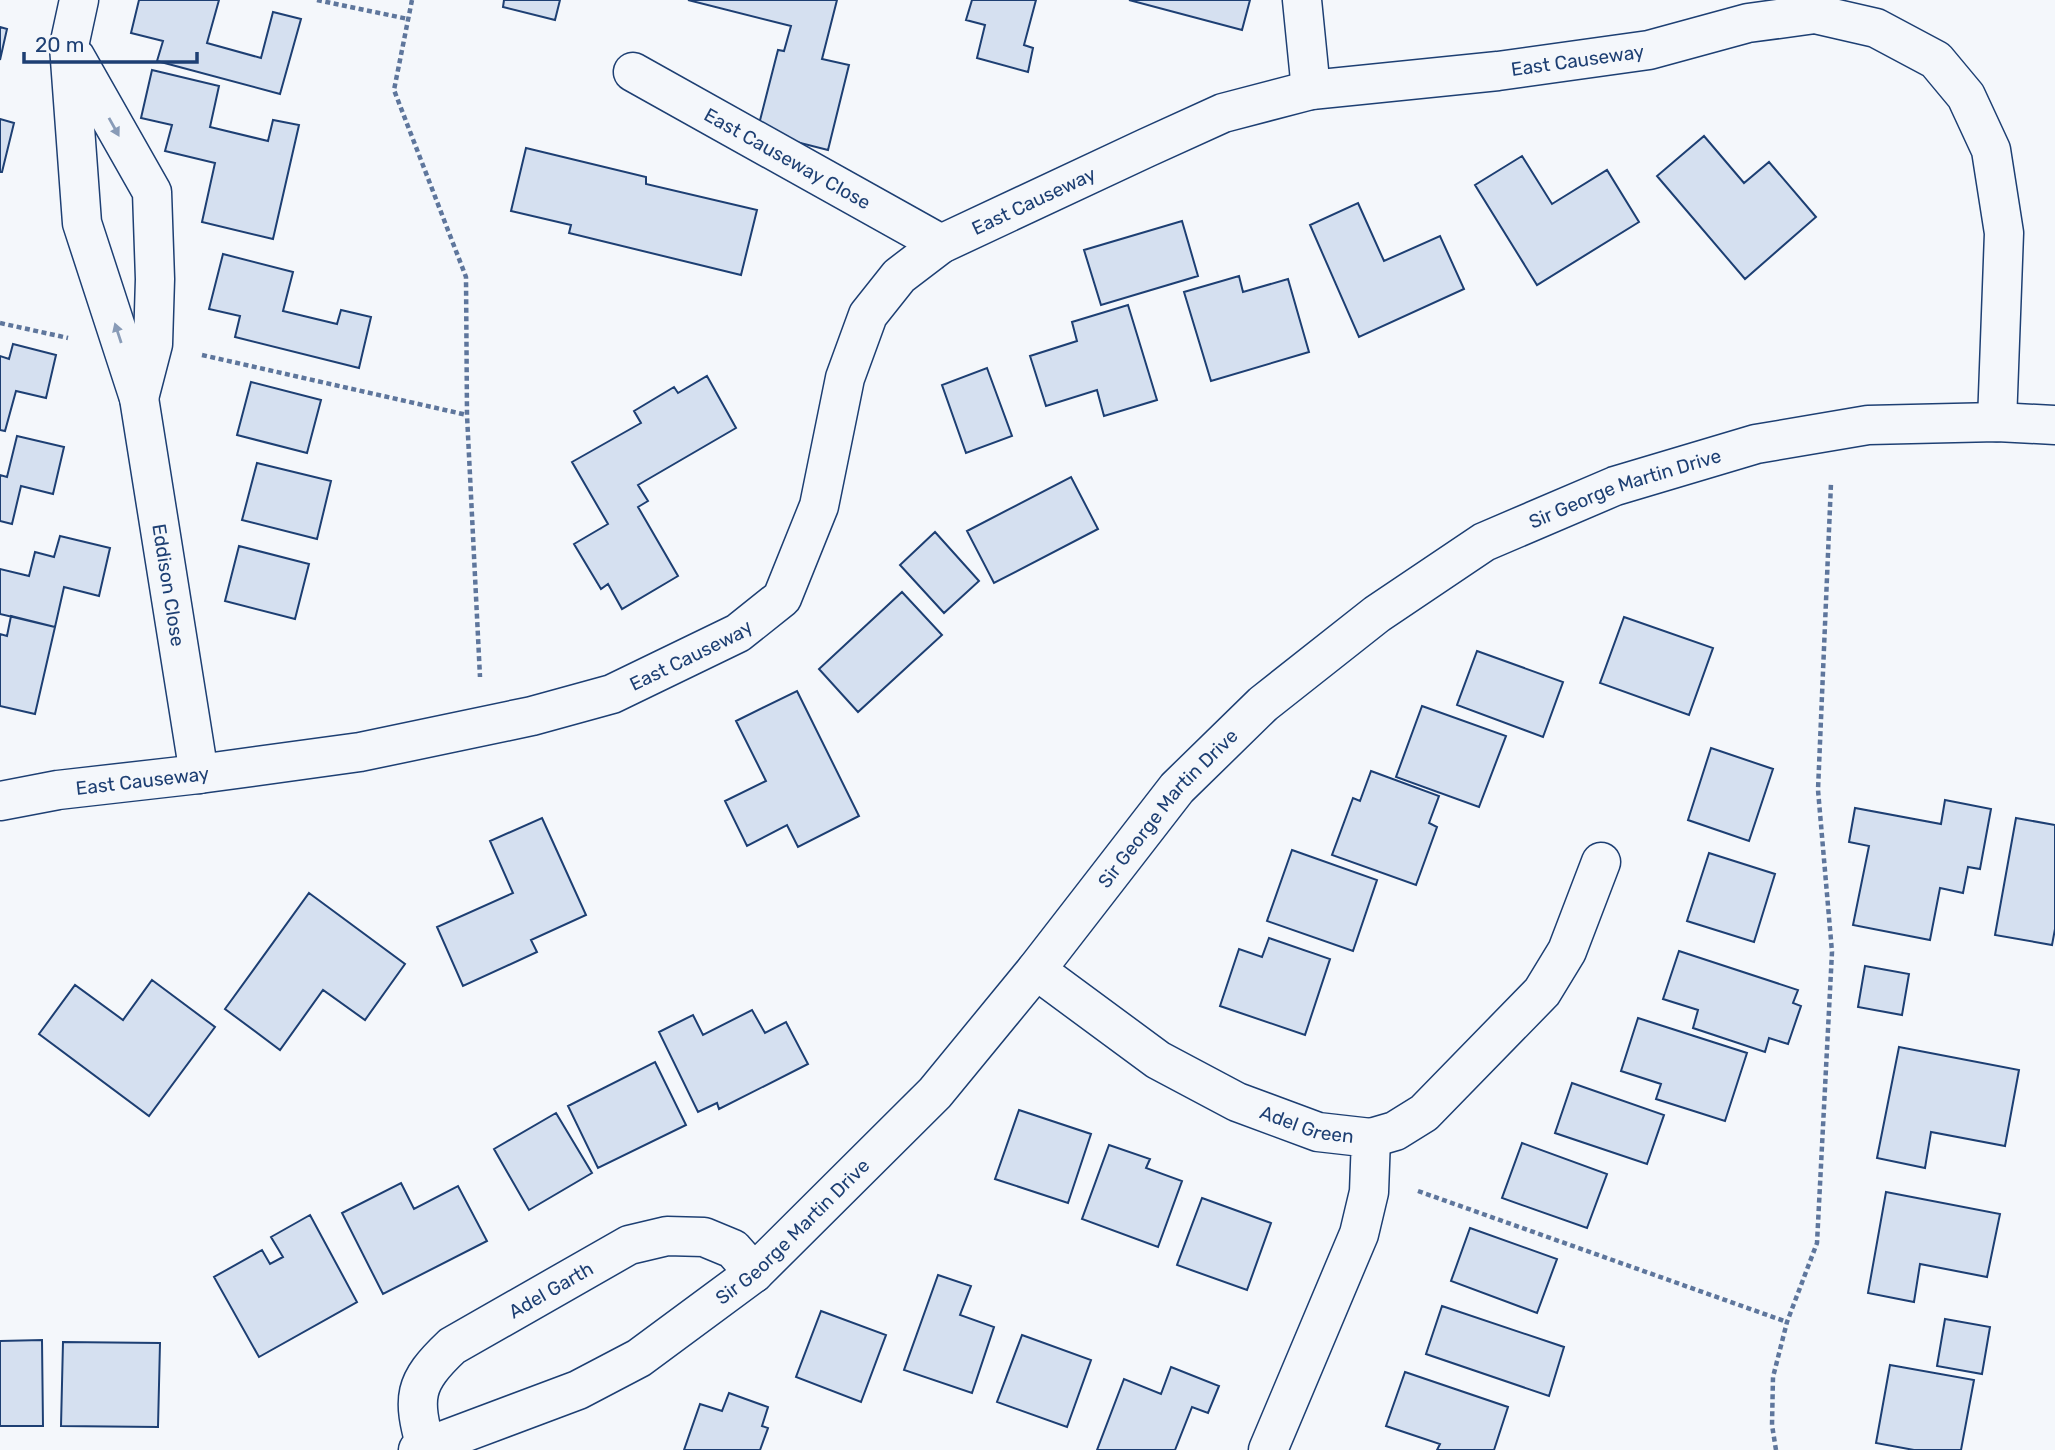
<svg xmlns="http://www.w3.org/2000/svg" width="2055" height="1450" viewBox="0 0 2055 1450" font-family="Rubik,sans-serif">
	<rect width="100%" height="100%" fill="#f4f7fb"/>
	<path fill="#d5e0f0" stroke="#1d3f73" stroke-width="2" d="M 139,0 L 219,0 L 207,43 L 261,58 L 273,12 L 301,19 L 280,94 L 157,61 L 163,41 L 131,33 Z
		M 504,0 L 560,0 L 555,20 L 503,7 Z
		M 688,0 L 837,0 L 822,59 L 849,65 L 828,150 L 757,132 L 778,50 L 784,51 L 791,26 Z
		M 972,0 L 1036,0 L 1024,45 L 1033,48 L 1028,72 L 977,58 L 985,25 L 966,20 Z
		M 1129,0 L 1250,0 L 1242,30 Z
		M 0,27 L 7,29 L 0,60 Z
		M 152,70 L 219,86 L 210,127 L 268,141 L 273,120 L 299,125 L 273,239 L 202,222 L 215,163 L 165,151 L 172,125 L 141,118 Z
		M 0,119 L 14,123 L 2,172 L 0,172 Z
		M 1704,136 L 1744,183 L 1769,162 L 1816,217 L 1745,279 L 1657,176 Z
		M 526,148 L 646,177 L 646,184 L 757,210 L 741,275 L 569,233 L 571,225 L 511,211 Z
		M 1522,156 L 1552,204 L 1607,170 L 1639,222 L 1537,285 L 1475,185 Z
		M 1358,203 L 1384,261 L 1440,236 L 1464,289 L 1359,337 L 1310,225 Z
		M 1182,221 L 1198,276 L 1101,305 L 1084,250 Z
		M 223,254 L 293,272 L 283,311 L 337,324 L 341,310 L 371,317 L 359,368 L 235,337 L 240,316 L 209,309 Z
		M 1239,276 L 1243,292 L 1288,279 L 1309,352 L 1211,381 L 1184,292 Z
		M 1128,305 L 1157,400 L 1104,416 L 1097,390 L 1046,406 L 1030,356 L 1077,341 L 1072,322 Z
		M 13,344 L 56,355 L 46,398 L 16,391 L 5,431 L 0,430 L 0,356 L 9,359 Z
		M 987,368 L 1012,436 L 966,453 L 942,385 Z
		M 707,376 L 736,428 L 638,485 L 648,501 L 638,507 L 678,576 L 622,609 L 608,584 L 601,589 L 574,544 L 608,524 L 572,462 L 641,423 L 634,411 L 674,387 L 678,393 Z
		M 251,382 L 321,400 L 307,453 L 237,435 Z
		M 17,436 L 64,447 L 53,494 L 21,486 L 12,524 L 0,521 L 0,475 L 7,477 Z
		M 257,463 L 331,481 L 317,539 L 242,520 Z
		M 1071,477 L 1098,529 L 994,583 L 967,531 Z
		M 935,532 L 979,581 L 944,613 L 900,565 Z
		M 60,536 L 110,548 L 99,596 L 64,587 L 55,627 L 0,614 L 0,569 L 29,576 L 35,552 L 54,557 Z
		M 239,546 L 309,564 L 295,619 L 225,601 Z
		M 902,592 L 942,635 L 858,712 L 819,669 Z
		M 11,616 L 55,627 L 35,714 L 0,706 L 0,634 L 7,636 Z
		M 1624,617 L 1713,648 L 1689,715 L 1600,683 Z
		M 1477,651 L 1563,682 L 1543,737 L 1457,705 Z
		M 797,691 L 859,816 L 798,847 L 787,825 L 747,846 L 725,801 L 766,781 L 736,721 Z
		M 1422,706 L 1506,736 L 1479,807 L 1396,777 Z
		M 1711,748 L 1773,769 L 1749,841 L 1688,820 Z
		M 1371,771 L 1439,796 L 1429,823 L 1437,827 L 1416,885 L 1332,855 L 1353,798 L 1360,801 Z
		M 1945,800 L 1991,809 L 1980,869 L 1968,867 L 1963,893 L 1940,888 L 1930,940 L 1853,925 L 1869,846 L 1849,842 L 1855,808 L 1941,824 Z
		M 542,818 L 586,915 L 531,940 L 537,952 L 463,986 L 437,927 L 513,893 L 490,841 Z
		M 2016,818 L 2055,825 L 2055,929 L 2052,945 L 1995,935 Z
		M 1292,850 L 1377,880 L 1353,951 L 1267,921 Z
		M 1709,853 L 1775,874 L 1754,942 L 1687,921 Z
		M 309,893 L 405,964 L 365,1020 L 323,990 L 280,1050 L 225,1009 Z
		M 1269,938 L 1330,959 L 1305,1035 L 1220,1006 L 1239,949 L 1262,957 Z
		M 1679,951 L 1798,990 L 1793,1003 L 1801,1006 L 1788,1044 L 1769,1038 L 1765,1052 L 1693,1028 L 1698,1010 L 1663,999 Z
		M 1865,966 L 1909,974 L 1902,1015 L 1858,1007 Z
		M 152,980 L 215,1027 L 149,1116 L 39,1034 L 75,985 L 123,1020 Z
		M 752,1010 L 765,1033 L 786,1022 L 808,1064 L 719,1109 L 717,1103 L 698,1112 L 659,1032 L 693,1015 L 703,1035 Z
		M 1638,1018 L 1747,1053 L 1725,1121 L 1656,1099 L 1661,1084 L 1621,1071 Z
		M 1899,1047 L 2019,1070 L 2005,1146 L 1931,1132 L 1925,1168 L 1877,1158 Z
		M 655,1062 L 686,1125 L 598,1168 L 568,1106 Z
		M 1572,1083 L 1664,1115 L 1647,1164 L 1555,1133 Z
		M 1019,1110 L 1091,1134 L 1068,1203 L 995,1179 Z
		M 556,1113 L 592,1173 L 529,1210 L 494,1149 Z
		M 1522,1143 L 1607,1174 L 1587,1228 L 1502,1198 Z
		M 1109,1145 L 1150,1159 L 1146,1168 L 1182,1181 L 1158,1247 L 1082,1219 Z
		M 401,1183 L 414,1209 L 458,1186 L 487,1241 L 383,1294 L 342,1213 Z
		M 1886,1192 L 2000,1214 L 1987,1277 L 1920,1264 L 1914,1302 L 1868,1293 Z
		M 1202,1198 L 1271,1223 L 1247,1290 L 1177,1265 Z
		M 310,1215 L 357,1302 L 259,1357 L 214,1277 L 262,1250 L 270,1264 L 283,1257 L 271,1237 Z
		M 1470,1228 L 1557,1259 L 1537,1313 L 1451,1281 Z
		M 938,1275 L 971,1286 L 960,1315 L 994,1327 L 972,1393 L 904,1370 Z
		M 1442,1306 L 1564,1347 L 1549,1396 L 1426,1354 Z
		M 821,1311 L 886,1335 L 861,1402 L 796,1377 Z
		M 1945,1319 L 1990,1327 L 1982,1374 L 1937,1366 Z
		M 1022,1335 L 1091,1360 L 1067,1427 L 997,1402 Z
		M 42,1340 L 43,1426 L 0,1426 L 0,1341 Z
		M 63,1342 L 160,1343 L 158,1427 L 61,1426 Z
		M 1890,1365 L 1974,1380 L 1961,1450 L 1914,1450 L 1876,1443 Z
		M 1171,1367 L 1219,1386 L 1208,1413 L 1192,1407 L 1175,1450 L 1097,1450 L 1124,1379 L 1161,1394 Z
		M 1405,1372 L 1508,1407 L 1494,1450 L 1437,1450 L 1440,1444 L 1386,1426 Z
		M 729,1393 L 768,1407 L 762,1426 L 768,1428 L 760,1450 L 684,1450 L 700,1404 L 722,1411 Z"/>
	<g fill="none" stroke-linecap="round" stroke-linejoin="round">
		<defs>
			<g id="minor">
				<path id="s1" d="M 79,0 L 69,46 L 82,223 L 139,398 L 199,774"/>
				<path d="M 1302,0 L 1311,90"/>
				<path d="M 76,58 L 152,192 L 155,279 L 153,344 L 139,398"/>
				<path id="s2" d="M 633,72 L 941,244"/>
				<path id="s3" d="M 0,801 L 58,790 L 199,774 L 360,752 L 532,716 L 612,694 L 738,633 L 782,598 L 819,506 L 845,378 L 868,315 L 899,276 L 941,244 L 1146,148 L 1223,113 L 1311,90 L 1498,71 L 1649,50 L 1748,23 L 1815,14 L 1876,28 L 1936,60 L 1966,96 L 1991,150 L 2004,233 L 1997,422"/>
				<path id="s4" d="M 1036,970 L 1158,1060 L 1237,1102 L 1318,1132 L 1371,1138 L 1369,1192 L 1359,1234 L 1268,1450"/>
				<path d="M 1371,1138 L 1395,1131 L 1424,1113 L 1542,992 L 1567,951 L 1601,862"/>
				<path id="s5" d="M 426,1448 C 412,1397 413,1383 452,1346 L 629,1245 L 667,1236 L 704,1237 L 733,1249 L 754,1273"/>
				<path id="s6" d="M 418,1450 L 578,1390 L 639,1358 L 754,1273 L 935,1093 L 1036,970 L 1177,788 L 1263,704 L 1377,614 L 1484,542 L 1615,486 L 1756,444 L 1868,425 L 1997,422 L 2055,425"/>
			</g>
		</defs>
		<use href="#minor" stroke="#1d3f73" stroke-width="41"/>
		<path stroke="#5e769c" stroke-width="4.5" stroke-dasharray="5 3.5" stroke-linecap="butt" d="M 317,0 L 408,19
			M 412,0 L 394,90 L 466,277 L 467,415 L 480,677
			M 0,323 L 68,338
			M 202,355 L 467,415
			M 1418,1191 L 1787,1322
			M 1776,1450 L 1772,1425 L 1773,1377 L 1787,1322 L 1817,1243 L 1832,952 L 1818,790 L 1831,483"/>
		<use href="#minor" stroke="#f4f7fb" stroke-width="38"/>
	</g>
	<defs><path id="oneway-solid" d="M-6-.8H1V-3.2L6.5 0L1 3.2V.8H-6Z" transform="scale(1.75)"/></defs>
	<g fill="#889bb7">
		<use href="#oneway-solid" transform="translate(114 127) rotate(61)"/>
		<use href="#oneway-solid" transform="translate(118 333) rotate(-108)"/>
	</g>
	<g text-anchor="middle" stroke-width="5" stroke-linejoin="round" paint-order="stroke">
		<g font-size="19" fill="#1d3f73" stroke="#f4f7fb">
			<text dy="7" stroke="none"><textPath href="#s3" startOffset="1888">East Causeway</textPath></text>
			<text dy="7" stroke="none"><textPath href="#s2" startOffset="177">East Causeway Close</textPath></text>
			<text dy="7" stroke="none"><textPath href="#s3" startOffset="1320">East Causeway</textPath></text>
			<text dy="7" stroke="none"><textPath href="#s6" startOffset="1573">Sir George Martin Drive</textPath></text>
			<text dy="7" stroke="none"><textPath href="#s1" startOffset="598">Eddison Close</textPath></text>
			<text dy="7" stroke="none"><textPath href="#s3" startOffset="710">East Causeway</textPath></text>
			<text dy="7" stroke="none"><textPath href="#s3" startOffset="144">East Causeway</textPath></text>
			<text dy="7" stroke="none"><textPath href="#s6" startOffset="1006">Sir George Martin Drive</textPath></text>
			<text dy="7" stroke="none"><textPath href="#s4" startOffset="315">Adel Green</textPath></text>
			<text dy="7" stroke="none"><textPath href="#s6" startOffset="439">Sir George Martin Drive</textPath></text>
			<text dy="7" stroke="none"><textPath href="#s5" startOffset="228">Adel Garth</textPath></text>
		</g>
	</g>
	<path d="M24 52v10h173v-10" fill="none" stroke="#1d3f73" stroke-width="3.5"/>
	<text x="35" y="52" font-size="21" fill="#1d3f73" stroke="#f4f7fb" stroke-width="5" paint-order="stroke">20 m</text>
</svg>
